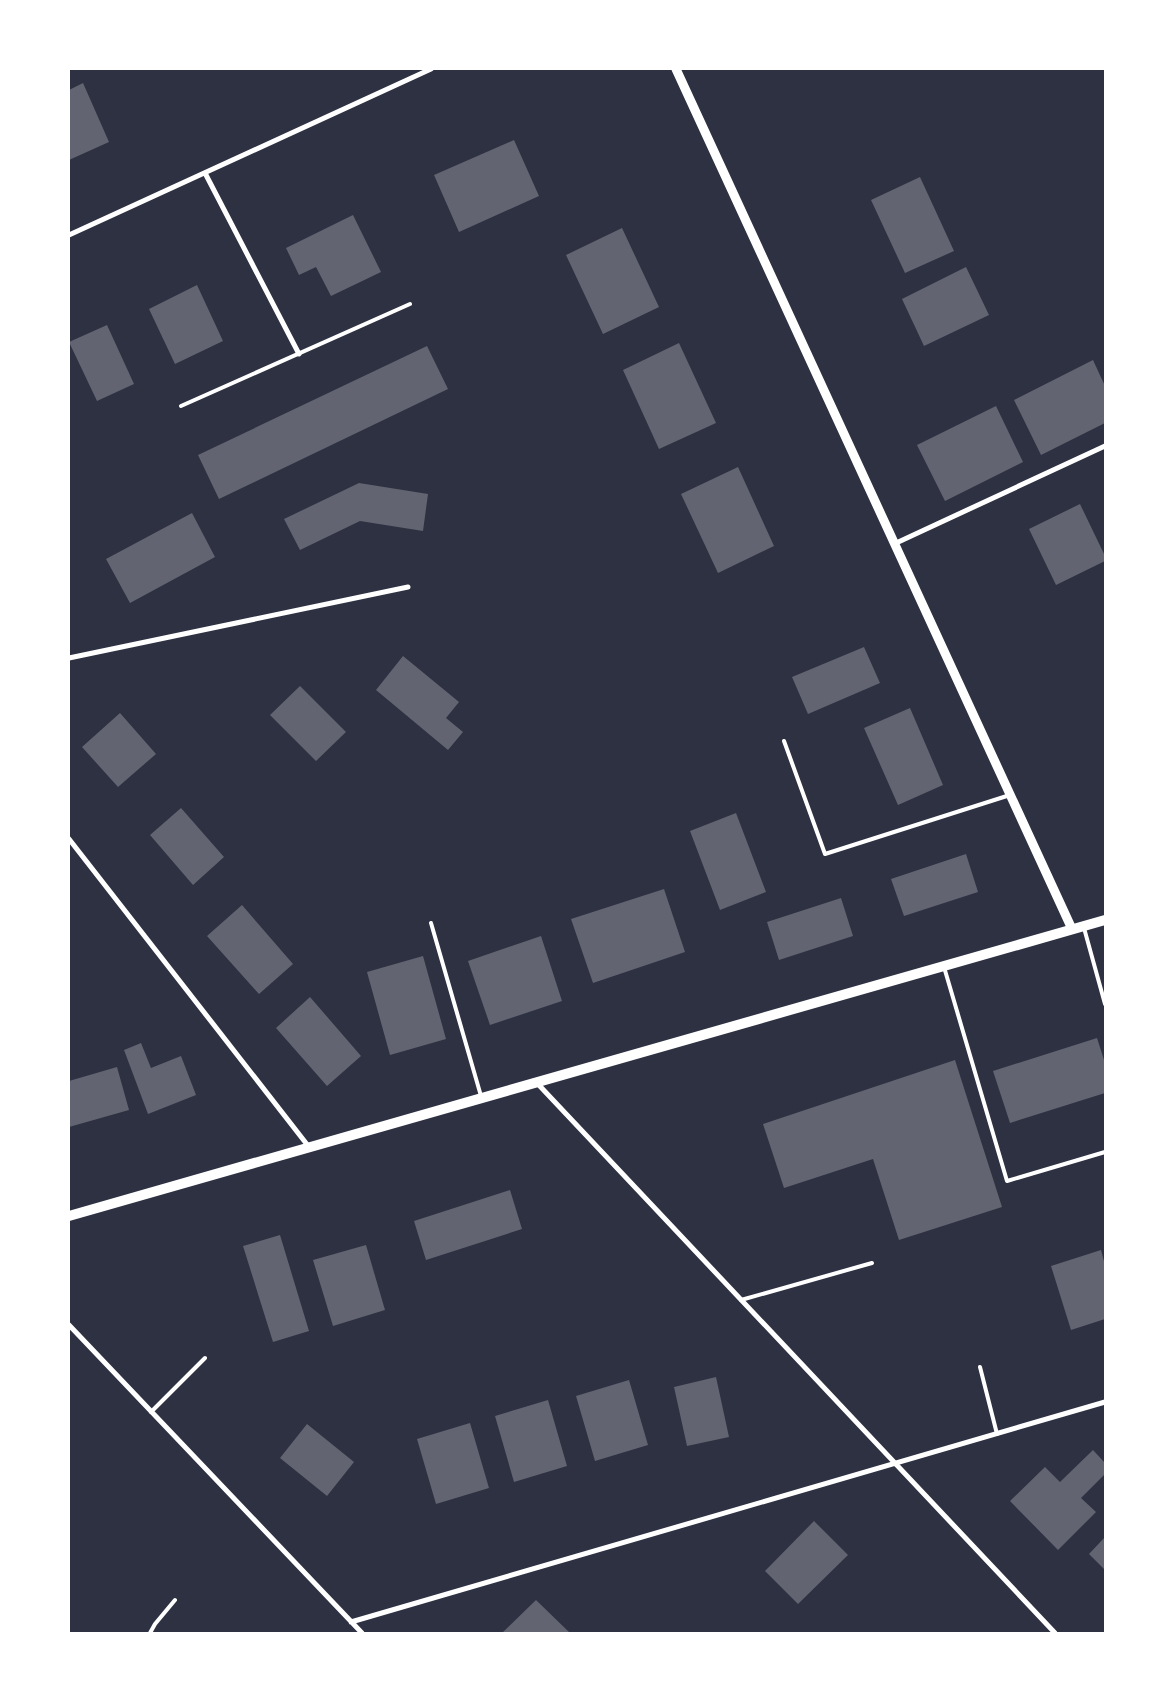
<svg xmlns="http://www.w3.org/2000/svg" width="1174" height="1702" viewBox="0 0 1174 1702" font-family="'DejaVu Sans',sans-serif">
	<rect width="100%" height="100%" fill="#2d3142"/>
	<path fill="#626471" d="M 83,83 L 109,142 L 69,160 L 69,90 Z
		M 514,140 L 539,196 L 459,232 L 434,175 Z
		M 920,177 L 954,251 L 905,273 L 871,200 Z
		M 353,215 L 381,272 L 331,296 L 316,267 L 299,275 L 286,248 Z
		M 622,228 L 659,307 L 603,334 L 566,255 Z
		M 966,267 L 989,315 L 924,346 L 902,299 Z
		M 197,285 L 223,341 L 175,364 L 149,309 Z
		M 107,325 L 134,384 L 97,401 L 69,342 Z
		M 679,343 L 716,423 L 659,449 L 623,370 Z
		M 427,346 L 448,389 L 219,499 L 198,455 Z
		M 1093,360 L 1105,386 L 1105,423 L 1041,455 L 1014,400 Z
		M 996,406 L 1023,462 L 945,501 L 917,445 Z
		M 738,467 L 774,546 L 718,573 L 681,494 Z
		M 359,483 L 428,494 L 423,531 L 360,521 L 300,550 L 284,519 Z
		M 1080,504 L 1105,556 L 1105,561 L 1056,585 L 1029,529 Z
		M 192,513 L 215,557 L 130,603 L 106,559 Z
		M 864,647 L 880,683 L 808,714 L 792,677 Z
		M 403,656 L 459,702 L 446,718 L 463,732 L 448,750 L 376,690 Z
		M 300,686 L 346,732 L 316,761 L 270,715 Z
		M 910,708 L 943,785 L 898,805 L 864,728 Z
		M 120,713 L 156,754 L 118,787 L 82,747 Z
		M 181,808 L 224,857 L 193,885 L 150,835 Z
		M 736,813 L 766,892 L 720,910 L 690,831 Z
		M 966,854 L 978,892 L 904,916 L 891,879 Z
		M 664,889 L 685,952 L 593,983 L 571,919 Z
		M 841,898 L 853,936 L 779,960 L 767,922 Z
		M 242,905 L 293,964 L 259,994 L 207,936 Z
		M 541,936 L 562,1001 L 490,1025 L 468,961 Z
		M 423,956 L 446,1039 L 390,1055 L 367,972 Z
		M 310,997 L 361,1056 L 327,1086 L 276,1028 Z
		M 1097,1038 L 1105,1063 L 1105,1093 L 1010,1123 L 993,1071 Z
		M 141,1043 L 151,1068 L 181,1056 L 196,1095 L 148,1114 L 124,1050 Z
		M 955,1060 L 1002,1207 L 899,1240 L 873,1159 L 784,1188 L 763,1124 Z
		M 117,1067 L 129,1110 L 69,1127 L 69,1081 Z
		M 510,1190 L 522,1229 L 426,1260 L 414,1221 Z
		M 280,1235 L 309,1331 L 273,1342 L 243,1246 Z
		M 366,1245 L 385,1310 L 333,1326 L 313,1260 Z
		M 1101,1250 L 1105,1265 L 1105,1319 L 1071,1330 L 1051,1266 Z
		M 716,1377 L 729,1437 L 687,1446 L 674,1387 Z
		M 629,1380 L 648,1445 L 595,1461 L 576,1396 Z
		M 548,1400 L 567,1466 L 514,1482 L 495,1416 Z
		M 470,1423 L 489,1488 L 436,1504 L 417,1439 Z
		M 307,1424 L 354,1462 L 327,1496 L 280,1458 Z
		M 1093,1450 L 1105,1463 L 1105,1474 L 1081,1498 L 1096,1512 L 1058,1550 L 1010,1501 L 1045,1467 L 1060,1482 Z
		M 814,1521 L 848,1555 L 798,1604 L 765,1571 Z
		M 1105,1537 L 1105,1570 L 1089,1554 Z
		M 536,1600 L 570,1633 L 502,1633 Z"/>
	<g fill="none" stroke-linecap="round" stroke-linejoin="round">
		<path stroke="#fff" stroke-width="4" d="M 181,406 L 410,304
			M 784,741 L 825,854 L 1010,795
			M 431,923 L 481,1096
			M 1084,928 L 1105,1004
			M 944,967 L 1007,1181 L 1105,1152
			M 741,1300 L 872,1263
			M 980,1367 L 997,1434
			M 151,1412 L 205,1358
			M 150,1633 L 155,1624 L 175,1600"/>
		<path stroke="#fff" stroke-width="5" d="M 205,173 L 299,354
			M 69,235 L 431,69
			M 894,544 L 1105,446
			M 69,658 L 408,587
			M 69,839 L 309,1147
			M 536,1082 L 1055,1633
			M 69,1325 L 362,1633
			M 351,1622 L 1105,1402"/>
		<path stroke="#fff" stroke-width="9" d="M 676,69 L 1072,929"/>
		<path stroke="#fff" stroke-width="10" d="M 69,1216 L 1105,920"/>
	</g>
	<rect width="1174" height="1702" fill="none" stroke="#ffffff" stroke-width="140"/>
</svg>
